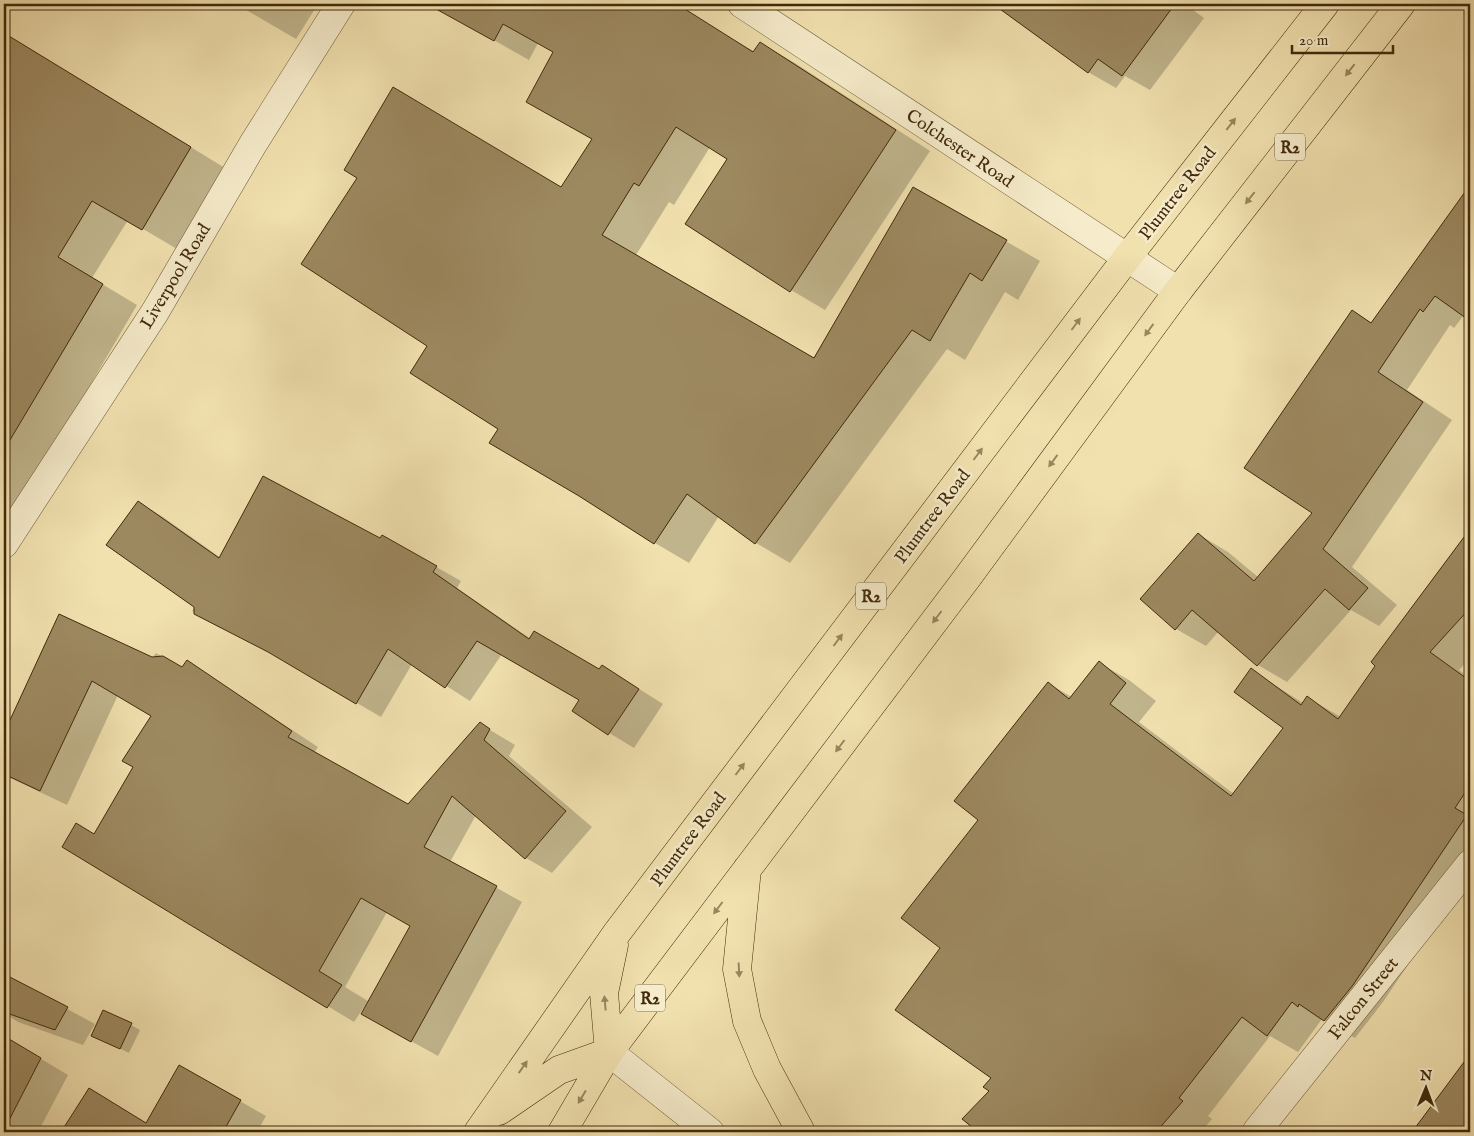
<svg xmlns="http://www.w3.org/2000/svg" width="1474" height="1136" viewBox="0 0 1474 1136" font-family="'IM FELL English',serif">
	<rect width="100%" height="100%" fill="#f1e1af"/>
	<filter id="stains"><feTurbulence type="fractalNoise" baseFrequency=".004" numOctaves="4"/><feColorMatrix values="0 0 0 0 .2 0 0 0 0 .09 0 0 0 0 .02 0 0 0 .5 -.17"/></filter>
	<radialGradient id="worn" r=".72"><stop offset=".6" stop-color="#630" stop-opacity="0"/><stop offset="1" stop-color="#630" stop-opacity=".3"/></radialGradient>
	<path fill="#0003" d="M 236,4 L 318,4 L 296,39 Z
		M 449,4 L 674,4 L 755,52 L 760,43 L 795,63 L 930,151 L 825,310 L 791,290 L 729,159 L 710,147 L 674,205 L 669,202 L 636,255 L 813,359 L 914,188 L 1040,261 L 1018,300 L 1005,292 L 965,360 L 947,349 L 790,563 L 756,543 L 719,516 L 689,563 L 655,543 L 580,495 L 499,429 L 429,346 L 359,177 L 562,189 L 593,139 L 555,52 L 538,43 L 529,60 L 444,12 Z
		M 995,4 L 1185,4 L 1204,18 L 1150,90 L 1125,76 L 1116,88 L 1088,72 Z
		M 4,33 L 225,168 L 177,249 L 128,220 L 92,278 L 137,305 L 71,418 L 9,516 L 6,514 L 4,518 Z
		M 1455,207 L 1470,216 L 1470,320 L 1464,315 L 1454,328 L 1450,325 L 1407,390 L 1452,420 L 1352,567 L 1397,605 L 1379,626 L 1351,610 L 1287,682 L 1258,665 L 1219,631 L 1206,646 L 1176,629 L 1198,534 L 1228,552 L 1258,577 L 1314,513 L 1352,311 L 1372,323 Z
		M 138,502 L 163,517 L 221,558 L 381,540 L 383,537 L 461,581 L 457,588 L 531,639 L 600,671 L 603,666 L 663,704 L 634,748 L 573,711 L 581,700 L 502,654 L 470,701 L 412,664 L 381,717 L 292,665 L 192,611 L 195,606 Z
		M 1470,531 L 1470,658 L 1459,670 L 1470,678 L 1470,872 L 1383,1002 L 1355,1038 L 1322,1019 L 1298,1052 L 1270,1036 L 1208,1116 L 1212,1119 L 1201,1132 L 980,1132 L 964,1119 L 991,1091 L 993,1077 L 942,947 L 980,820 L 1049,684 L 1072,697 L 1099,663 L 1129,680 L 1156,701 L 1139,722 L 1234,794 L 1285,728 L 1251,670 L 1303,703 L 1308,698 L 1341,717 L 1377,665 L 1373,662 Z
		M 59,616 L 152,658 L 156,653 L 182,668 L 187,661 L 318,747 L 314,753 L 408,806 L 480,724 L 515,745 L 509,756 L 592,827 L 552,873 L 526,858 L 476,815 L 450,862 L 522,902 L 438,1056 L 389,1029 L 411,926 L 387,912 L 345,987 L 368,1001 L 354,1022 L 64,847 L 94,835 L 134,766 L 152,715 L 118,695 L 67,805 L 4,775 L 4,736 Z
		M 6,976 L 95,1024 L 83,1045 L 18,1022 L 4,1013 L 4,981 Z
		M 131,1025 L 140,1030 L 129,1053 L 102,1040 Z
		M 4,1037 L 68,1075 L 38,1132 L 4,1132 Z
		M 1470,1056 L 1470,1132 L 1414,1132 Z
		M 180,1067 L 266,1116 L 257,1132 L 63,1132 L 90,1090 L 147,1124 Z"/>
	<path fill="#9d8960" stroke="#412a0b" d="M 427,4 L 677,4 L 753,52 L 760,42 L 896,130 L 790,292 L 685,224 L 727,159 L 676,127 L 639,186 L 634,183 L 602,235 L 814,358 L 913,187 L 1007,240 L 982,281 L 970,273 L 930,341 L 912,330 L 755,544 L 687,494 L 654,544 L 579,496 L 489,443 L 498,429 L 410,373 L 427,346 L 301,264 L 357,178 L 344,170 L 393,87 L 561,187 L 592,139 L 526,102 L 553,52 L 503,24 L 494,41 Z
		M 993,4 L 1175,4 L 1122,76 L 1098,59 L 1088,73 Z
		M 4,33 L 191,147 L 142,230 L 92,201 L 58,257 L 103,284 L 4,450 Z
		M 1470,185 L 1470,321 L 1435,296 L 1423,312 L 1420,309 L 1378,372 L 1423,402 L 1323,549 L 1368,588 L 1349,610 L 1325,589 L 1257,666 L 1192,610 L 1175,630 L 1140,599 L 1198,533 L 1254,581 L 1312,513 L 1244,468 L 1352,310 L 1371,323 Z
		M 263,476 L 380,538 L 382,535 L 437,566 L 433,572 L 529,639 L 534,631 L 599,669 L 602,665 L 639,689 L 608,735 L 572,711 L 579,700 L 477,641 L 445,688 L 388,649 L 356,704 L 268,652 L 194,614 L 194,607 L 106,545 L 138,501 L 219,558 Z
		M 1470,529 L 1470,608 L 1430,652 L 1470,681 L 1470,785 L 1455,808 L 1467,815 L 1353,985 L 1324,1021 L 1299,1004 L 1298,1007 L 1292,1002 L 1267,1036 L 1242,1017 L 1179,1098 L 1183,1101 L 1156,1132 L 978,1132 L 962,1119 L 989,1091 L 983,1087 L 991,1078 L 895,1010 L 940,948 L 901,918 L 978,820 L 954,801 L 1048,682 L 1069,699 L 1099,661 L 1126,683 L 1110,704 L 1231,796 L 1283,728 L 1234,692 L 1251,668 L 1301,705 L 1307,696 L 1338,719 L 1375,666 L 1371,662 Z
		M 59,614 L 152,657 L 163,656 L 182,667 L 187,660 L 292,731 L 288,737 L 408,804 L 480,722 L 490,729 L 484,740 L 566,811 L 525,859 L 452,796 L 424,847 L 497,886 L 411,1042 L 361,1014 L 410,926 L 361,898 L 319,971 L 342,985 L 327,1008 L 62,847 L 76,823 L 94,834 L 133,767 L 122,761 L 151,716 L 92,681 L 40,791 L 4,774 L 4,733 Z
		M 4,974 L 68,1007 L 55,1030 L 4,1012 Z
		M 103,1010 L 132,1023 L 120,1049 L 91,1036 Z
		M 4,1036 L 41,1058 L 4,1130 Z
		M 1470,1054 L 1470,1132 L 1412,1132 Z
		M 179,1065 L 241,1100 L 223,1132 L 61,1132 L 89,1088 L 146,1123 Z"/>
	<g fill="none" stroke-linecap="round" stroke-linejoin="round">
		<defs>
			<path id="minor" d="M 742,4 L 1178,291
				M 4,544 L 155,312 L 253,144 L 341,4
				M 609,1052 L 710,1132
				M 1256,1132 L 1470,864"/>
			<path id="highway" d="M 747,869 L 737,969 L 747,1021 L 767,1069 L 801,1132
				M 499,1111 L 559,1070 L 609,1052 L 604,993 L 614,945
				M 478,1132 L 616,934 L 1126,259 L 1325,4
				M 562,1132 L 609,1052 L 967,578 L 1178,291 L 1401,4"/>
		</defs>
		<use href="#minor" stroke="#6d5834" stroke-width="29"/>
		<use href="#highway" stroke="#412a0b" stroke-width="29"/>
		<use href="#minor" stroke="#f6eccb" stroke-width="28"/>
		<use href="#highway" stroke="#f1e1af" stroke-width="28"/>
	</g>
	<defs><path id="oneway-solid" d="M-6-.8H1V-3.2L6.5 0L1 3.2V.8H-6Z" transform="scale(1.25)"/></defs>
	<g fill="#99865d">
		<use href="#oneway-solid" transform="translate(1350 70) rotate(128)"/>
		<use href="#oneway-solid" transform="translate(1231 124) rotate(-52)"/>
		<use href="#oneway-solid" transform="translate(1250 198) rotate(128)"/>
		<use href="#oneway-solid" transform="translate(1076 324) rotate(-53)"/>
		<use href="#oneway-solid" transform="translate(1149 330) rotate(126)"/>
		<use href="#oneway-solid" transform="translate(978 454) rotate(-53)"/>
		<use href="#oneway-solid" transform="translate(1053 461) rotate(126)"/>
		<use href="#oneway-solid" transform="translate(937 617) rotate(127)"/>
		<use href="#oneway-solid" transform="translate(838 640) rotate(-53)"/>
		<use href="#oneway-solid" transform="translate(840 746) rotate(127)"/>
		<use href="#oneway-solid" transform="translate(740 769) rotate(-53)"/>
		<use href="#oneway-solid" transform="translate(718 908) rotate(127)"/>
		<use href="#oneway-solid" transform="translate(739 970) rotate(87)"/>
		<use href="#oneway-solid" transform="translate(605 1003) rotate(-95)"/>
		<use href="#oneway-solid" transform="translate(523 1067) rotate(-55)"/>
		<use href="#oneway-solid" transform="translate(582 1097) rotate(121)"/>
	</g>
	<g text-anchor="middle" stroke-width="5" stroke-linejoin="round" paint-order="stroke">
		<g fill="#f6eccb" stroke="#776445" stroke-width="1">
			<rect x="1275" y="133.5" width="30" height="27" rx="4"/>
			<rect x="856" y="582.5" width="30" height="27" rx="4"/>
			<rect x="635" y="984.5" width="30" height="27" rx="4"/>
		</g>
		<g font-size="16" font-weight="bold" fill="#412a0b">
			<text x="1290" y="153">R2</text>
			<text x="871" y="602">R2</text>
			<text x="650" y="1004">R2</text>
		</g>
		<g font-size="18" fill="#412a0b" stroke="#f6eccb">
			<text transform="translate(960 148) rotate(34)" y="6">Colchester Road</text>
			<text transform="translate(1177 193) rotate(-52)" y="6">Plumtree Road</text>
			<text transform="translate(175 276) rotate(-59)" y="6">Liverpool Road</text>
			<text transform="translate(932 516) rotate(-53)" y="6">Plumtree Road</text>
			<text transform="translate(688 839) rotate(-53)" y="6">Plumtree Road</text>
			<text transform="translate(1363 998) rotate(-51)" y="6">Falcon Street</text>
		</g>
	</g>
	<rect width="1474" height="1136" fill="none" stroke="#f1e1af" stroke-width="20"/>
	<rect x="5" y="5" width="1464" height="1126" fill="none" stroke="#412a0b" stroke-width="2.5"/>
	<rect x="10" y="10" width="1454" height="1116" fill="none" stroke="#412a0b"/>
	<g transform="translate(1426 1088) rotate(1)" stroke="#f6eccb" stroke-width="4" paint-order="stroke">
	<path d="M0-4L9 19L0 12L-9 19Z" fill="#412a0b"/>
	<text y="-8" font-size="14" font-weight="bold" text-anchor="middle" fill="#412a0b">N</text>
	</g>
	<path d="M1292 45v8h101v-8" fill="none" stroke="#412a0b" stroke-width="2.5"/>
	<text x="1299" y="45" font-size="15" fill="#412a0b" stroke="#f6eccb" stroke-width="4" paint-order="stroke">20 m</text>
	<rect width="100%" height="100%" filter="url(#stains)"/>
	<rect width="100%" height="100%" fill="url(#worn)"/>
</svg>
